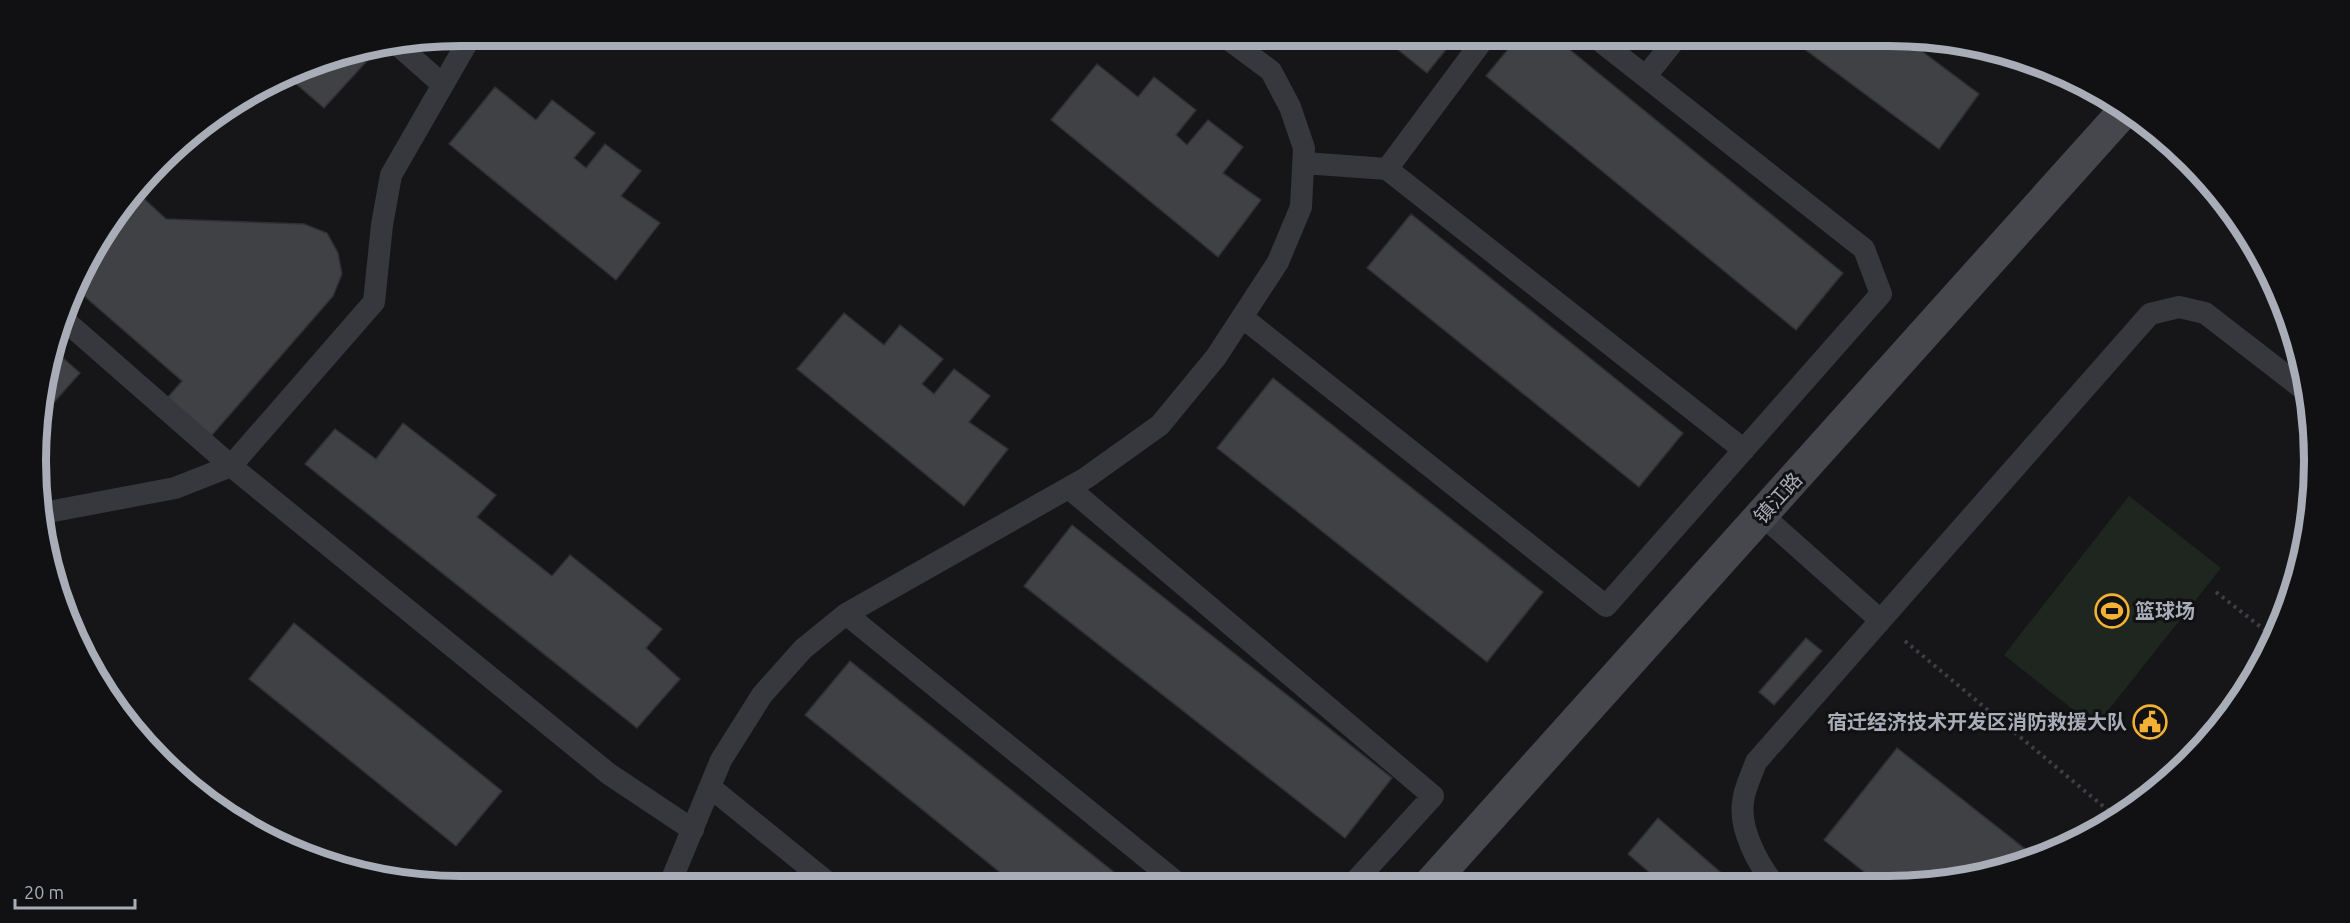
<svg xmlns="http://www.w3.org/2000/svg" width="2350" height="923" viewBox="0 0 2350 923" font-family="Ubuntu,'Noto Sans SC',sans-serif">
	<rect width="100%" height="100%" fill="#161618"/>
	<path fill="#1e261f" d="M 2129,496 L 2221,568 L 2095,727 L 2004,655 Z"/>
	<path fill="#404145" stroke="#303034" stroke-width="1.5" d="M 1381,36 L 1457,36 L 1427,73 Z
		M 1519,36 L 1553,36 L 1843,273 L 1796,330 L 1486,76 Z
		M 1787,36 L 1904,38 L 1979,94 L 1939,149 Z
		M 376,51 L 324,108 L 287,76 L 324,59 Z
		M 1097,64 L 1138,97 L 1154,77 L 1196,110 L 1176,135 L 1187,145 L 1208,120 L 1243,147 L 1223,173 L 1261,200 L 1218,257 L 1051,120 Z
		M 495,87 L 536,120 L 552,100 L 595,133 L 574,158 L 586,168 L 605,144 L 641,171 L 621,196 L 660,223 L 616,280 L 449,144 Z
		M 139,194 L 166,219 L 304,224 L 327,233 L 338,253 L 342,274 L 333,296 L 206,442 L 162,404 L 182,381 L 75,288 L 93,249 Z
		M 1411,214 L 1683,433 L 1639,487 L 1367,268 Z
		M 844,313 L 884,345 L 900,325 L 943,359 L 922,384 L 934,394 L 954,369 L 990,396 L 969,422 L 1008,449 L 964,506 L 797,369 Z
		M 53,349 L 80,373 L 40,418 L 40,406 Z
		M 1273,378 L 1543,592 L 1487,662 L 1217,448 Z
		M 403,423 L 496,495 L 477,517 L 552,576 L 570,555 L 662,629 L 646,648 L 680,679 L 637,728 L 305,464 L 335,429 L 376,459 Z
		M 1072,525 L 1392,778 L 1345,838 L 1024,586 Z
		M 294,623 L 502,791 L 456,846 L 249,679 Z
		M 1806,638 L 1822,651 L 1774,705 L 1759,692 Z
		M 850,661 L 1130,885 L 1017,886 L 805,715 Z
		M 1897,748 L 2034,856 L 1944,883 L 1878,883 L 1824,840 Z
		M 1658,818 L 1734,884 L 1663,884 L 1628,854 Z"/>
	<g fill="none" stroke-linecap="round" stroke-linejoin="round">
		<path stroke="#3d3f44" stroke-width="4" stroke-dasharray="3 4.5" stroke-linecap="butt" d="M 2216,592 L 2271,635
			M 1905,641 L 2116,817"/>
		<path stroke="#37383d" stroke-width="22" d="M 399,46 L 442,84
			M 1646,76 L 1678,36
			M 1304,163 L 1387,169 L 1744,450
			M 1387,169 L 1486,36
			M 1242,317 L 1606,606 L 1881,294 L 1864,249 L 1594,36
			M 62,318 L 231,466 L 609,774 L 693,830
			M 1069,488 L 1433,796 L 1352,885
			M 43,513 L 175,488 L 231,466 L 374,302 L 382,225 L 391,175 L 471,36
			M 1762,515 L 1879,619
			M 846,614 L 1180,885
			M 710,787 L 832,886
			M 1774,884 C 1758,864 1739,829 1743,802 C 1744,789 1752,774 1756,762 L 2150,314 L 2179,307 L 2205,313 L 2307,392
			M 669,886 L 721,760 L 762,695 L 803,649 L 846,614 L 1086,478 L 1160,425 L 1216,357 L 1278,262 L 1301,207 L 1304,148 L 1290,107 L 1271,71 L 1224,36"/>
		<path stroke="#45474d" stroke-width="33" d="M 1429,885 L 2125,110"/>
	</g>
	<defs>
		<symbol id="stadium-ring" viewBox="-11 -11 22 22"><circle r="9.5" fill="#111113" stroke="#f2b134" stroke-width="1.5"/><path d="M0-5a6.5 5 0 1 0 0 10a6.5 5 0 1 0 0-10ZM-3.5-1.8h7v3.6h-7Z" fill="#f2b134"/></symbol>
		<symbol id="civic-ring" viewBox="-11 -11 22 22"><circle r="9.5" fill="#111113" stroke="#f2b134" stroke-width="1.5"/><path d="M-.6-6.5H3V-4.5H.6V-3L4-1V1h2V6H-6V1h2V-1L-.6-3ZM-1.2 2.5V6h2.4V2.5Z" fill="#f2b134"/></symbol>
	</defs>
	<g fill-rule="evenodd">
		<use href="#stadium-ring" x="2093" y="592" width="38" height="38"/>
		<use href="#civic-ring" x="2131" y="703" width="38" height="38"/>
	</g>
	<g text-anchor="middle" stroke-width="6" stroke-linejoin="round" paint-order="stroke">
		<g font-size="20" fill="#a8adb8" stroke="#111113">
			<text transform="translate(1778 498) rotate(-48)" y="7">镇江路</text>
		</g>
		<g font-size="20" font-weight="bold" fill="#a8adb8" stroke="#111113" text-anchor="start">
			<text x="2135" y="618">篮球场</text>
			<text x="2127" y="729" text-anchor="end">宿迁经济技术开发区消防救援大队</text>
		</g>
	</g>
	<path d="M0 0H2350V923H0ZM461 46H1889A415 415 0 0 1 2304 461V461A415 415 0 0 1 1889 876H461A415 415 0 0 1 46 461V461A415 415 0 0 1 461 46Z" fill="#111113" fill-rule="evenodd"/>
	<path fill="none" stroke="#a8adb8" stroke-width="8" d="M461 46H1889A415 415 0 0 1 2304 461V461A415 415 0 0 1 1889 876H461A415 415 0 0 1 46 461V461A415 415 0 0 1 461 46Z"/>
	<path d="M15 899v9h120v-9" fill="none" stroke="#a8adb8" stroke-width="3"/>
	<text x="24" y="899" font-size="18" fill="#a8adb8" stroke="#111113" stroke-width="4.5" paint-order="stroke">20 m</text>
</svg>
